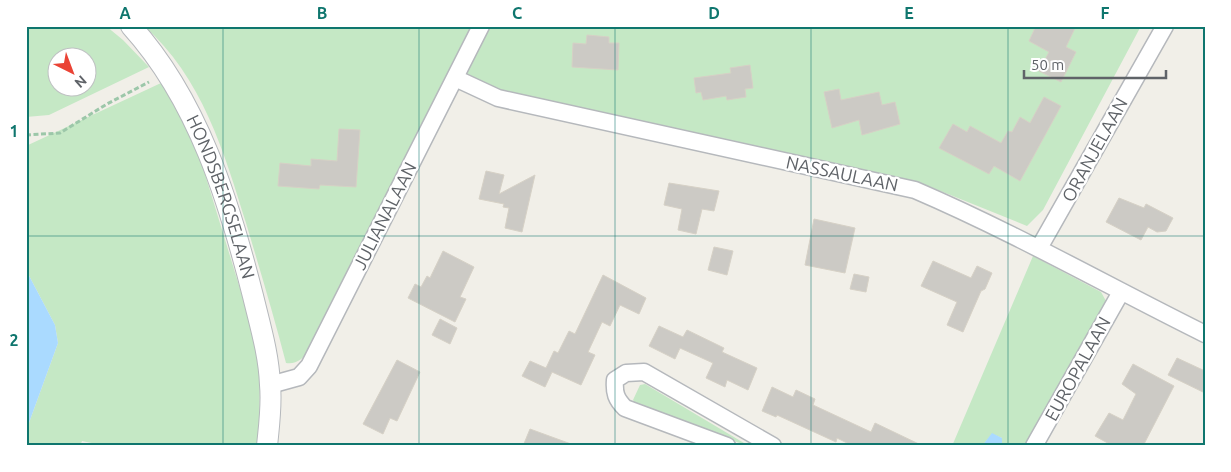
<svg xmlns="http://www.w3.org/2000/svg" width="1231" height="472" viewBox="0 0 1231 472" font-family="Ubuntu,sans-serif">
	<rect width="100%" height="100%" fill="#f1efe8"/>
	<path fill="#c5e8c5" fill-rule="evenodd" d="M 26,26 L 106,26 L 123,40 L 149,67 L 49,115 L 26,117 ZM 58,58 L 88,58 L 88,88 L 58,88 Z
		M 144,26 L 476,26 L 310,351 C 303,358 296,365 286,363 C 274,316 260,270 246,223 C 224,152 202,77 144,26 Z
		M 485,26 L 1141,26 L 1043,210 L 1027,226 L 928,186 L 865,170 L 636,123 L 458,80 Z
		M 161,83 L 187,126 L 201,161 L 252,328 L 260,374 L 259,446 L 106,446 L 82,441 L 80,446 L 26,446 L 26,431 L 58,343 L 55,325 L 26,270 L 26,146 Z
		M 1033,256 L 1101,292 L 1106,301 L 1100,318 L 1028,446 L 1002,446 L 1002,438 L 992,434 L 982,446 L 952,446 Z
		M 645,384 L 749,446 L 697,429 L 636,405 L 633,400 L 640,385 Z"/>
	<path fill="#aadaff" d="M 26,270 L 55,325 L 58,343 L 26,431 Z
		M 992,433 L 1002,438 L 1002,446 L 982,446 Z"/>
	<path fill="#cccac5" stroke="#d6d1c6" d="M 1036,26 L 1076,26 L 1066,47 L 1076,52 L 1061,82 L 1039,71 L 1049,52 L 1029,41 Z
		M 587,35 L 609,37 L 609,43 L 619,43 L 618,70 L 572,67 L 573,43 L 586,44 Z
		M 750,65 L 753,88 L 745,89 L 746,97 L 727,100 L 726,96 L 703,100 L 701,92 L 696,93 L 694,78 L 731,73 L 730,68 Z
		M 839,89 L 841,100 L 879,92 L 882,105 L 895,102 L 900,124 L 862,135 L 859,120 L 832,128 L 824,92 Z
		M 1044,97 L 1061,106 L 1020,181 L 994,166 L 989,174 L 939,148 L 953,124 L 967,132 L 970,126 L 1001,143 L 1008,131 L 1012,132 L 1020,117 L 1030,123 Z
		M 339,129 L 360,130 L 356,187 L 320,185 L 319,189 L 278,186 L 280,163 L 311,166 L 311,159 L 337,161 Z
		M 486,171 L 504,175 L 499,194 L 535,175 L 522,232 L 505,228 L 509,208 L 503,207 L 504,204 L 479,199 Z
		M 669,183 L 719,191 L 714,211 L 702,209 L 696,234 L 678,230 L 682,209 L 664,205 Z
		M 1119,198 L 1144,208 L 1146,204 L 1173,218 L 1166,231 L 1157,232 L 1148,227 L 1141,240 L 1106,222 Z
		M 814,219 L 855,228 L 845,273 L 805,265 Z
		M 714,247 L 733,251 L 727,275 L 708,270 Z
		M 443,251 L 474,267 L 460,297 L 466,299 L 455,322 L 408,298 L 415,284 L 421,287 L 427,276 L 430,278 Z
		M 933,261 L 971,278 L 977,266 L 992,273 L 985,289 L 981,291 L 963,332 L 947,325 L 957,302 L 921,286 Z
		M 854,274 L 869,277 L 866,292 L 850,289 Z
		M 603,275 L 646,298 L 639,314 L 620,305 L 610,326 L 602,322 L 588,352 L 595,355 L 581,385 L 552,372 L 545,387 L 522,376 L 530,361 L 546,368 L 554,351 L 558,353 L 569,331 L 575,334 Z
		M 440,319 L 457,328 L 450,344 L 432,335 Z
		M 659,326 L 683,337 L 687,330 L 724,348 L 722,352 L 757,368 L 748,390 L 727,380 L 725,387 L 706,378 L 713,363 L 680,348 L 675,359 L 649,346 Z
		M 1177,358 L 1205,371 L 1205,393 L 1168,375 Z
		M 397,360 L 420,372 L 397,421 L 390,418 L 383,434 L 363,424 Z
		M 1133,364 L 1174,386 L 1143,446 L 1113,446 L 1095,436 L 1109,413 L 1123,420 L 1136,394 L 1122,384 Z
		M 772,387 L 793,397 L 796,390 L 815,399 L 813,405 L 871,432 L 875,423 L 923,446 L 853,446 L 837,438 L 836,442 L 777,415 L 776,417 L 762,411 Z
		M 530,429 L 571,444 L 571,446 L 523,446 Z"/>
	<g fill="none" stroke-linecap="round" stroke-linejoin="round">
		<defs>
			<path id="minor" d="M 455,78 L 498,98 L 915,190 C 1015,233 1108,286 1205,334
				M 1039,248 L 1165,26
				M 270,385 L 299,377 L 309,366 L 481,26
				M 727,446 L 625,408 C 616,399 614,393 615,380 L 626,373 L 644,372 L 773,446
				M 1034,446 L 1121,292"/>
			<g id="tertiary">
				<path id="s1" d="M 131,26 C 198,100 229,201 253,296 C 260,325 269,355 270,385 C 272,405 269,426 267,446"/>
			</g>
		</defs>
		<use href="#minor" stroke="#b5b8bc" stroke-width="19"/>
		<use href="#tertiary" stroke="#b5b8bc" stroke-width="22"/>
		<path stroke="#9cc7a9" stroke-width="3" stroke-dasharray="5 2.5" stroke-linecap="butt" d="M 26,135 L 60,133 L 107,104 L 149,82"/>
		<use href="#minor" stroke="#fff" stroke-width="16"/>
		<use href="#tertiary" stroke="#fff" stroke-width="20"/>
	</g>
	<path fill="none" stroke="#0f766e" stroke-width="1" stroke-opacity="0.55" d="M 223,26 L 223,446M 419,26 L 419,446M 615,26 L 615,446M 811,26 L 811,446M 1008,26 L 1008,446M 26,236 L 1205,236"/>
	<g text-anchor="middle" stroke-width="4.5" stroke-linejoin="round" paint-order="stroke">
		<g font-size="18" fill="#5f6368" stroke="#fff">
			<text transform="translate(1095 150) rotate(-61)" y="6">ORANJELAAN</text>
			<text transform="translate(842 174) rotate(12)" y="6">NASSAULAAN</text>
			<text dy="6" stroke="none"><textPath href="#s1" startOffset="195">HONDSBERGSELAAN</textPath></text>
			<text transform="translate(385 216) rotate(-63)" y="6">JULIANALAAN</text>
			<text transform="translate(1078 369) rotate(-61)" y="6">EUROPALAAN</text>
		</g>
	</g>
	<rect width="1231" height="472" fill="none" stroke="#ffffff" stroke-width="55"/>
	<g transform="translate(72 72) rotate(138)"><circle r="24" fill="#ffffff" stroke="#bfc1c3"/>
	<path d="M0-4L9 19L0 12L-9 19Z" fill="#ea4335"/>
	<text y="-8" font-size="14" font-weight="bold" text-anchor="middle" fill="#5f6368">N</text>
	</g>
	<path d="M1024 70v8h142v-8" fill="none" stroke="#5f6368" stroke-width="2.5"/>
	<text x="1031" y="70" font-size="15" fill="#5f6368" stroke="#ffffff" stroke-width="4" paint-order="stroke">50 m</text>
	<rect x="28" y="28" width="1176" height="416" fill="none" stroke="#0f766e" stroke-width="2"/>
	<g font-size="16" text-anchor="middle" font-weight="bold" fill="#0f766e">
		<text x="125" y="19">A</text>
		<text x="322" y="19">B</text>
		<text x="517" y="19">C</text>
		<text x="714" y="19">D</text>
		<text x="909" y="19">E</text>
		<text x="1105" y="19">F</text>
		<text x="14" y="137">1</text>
		<text x="14" y="346">2</text>
	</g>
</svg>
